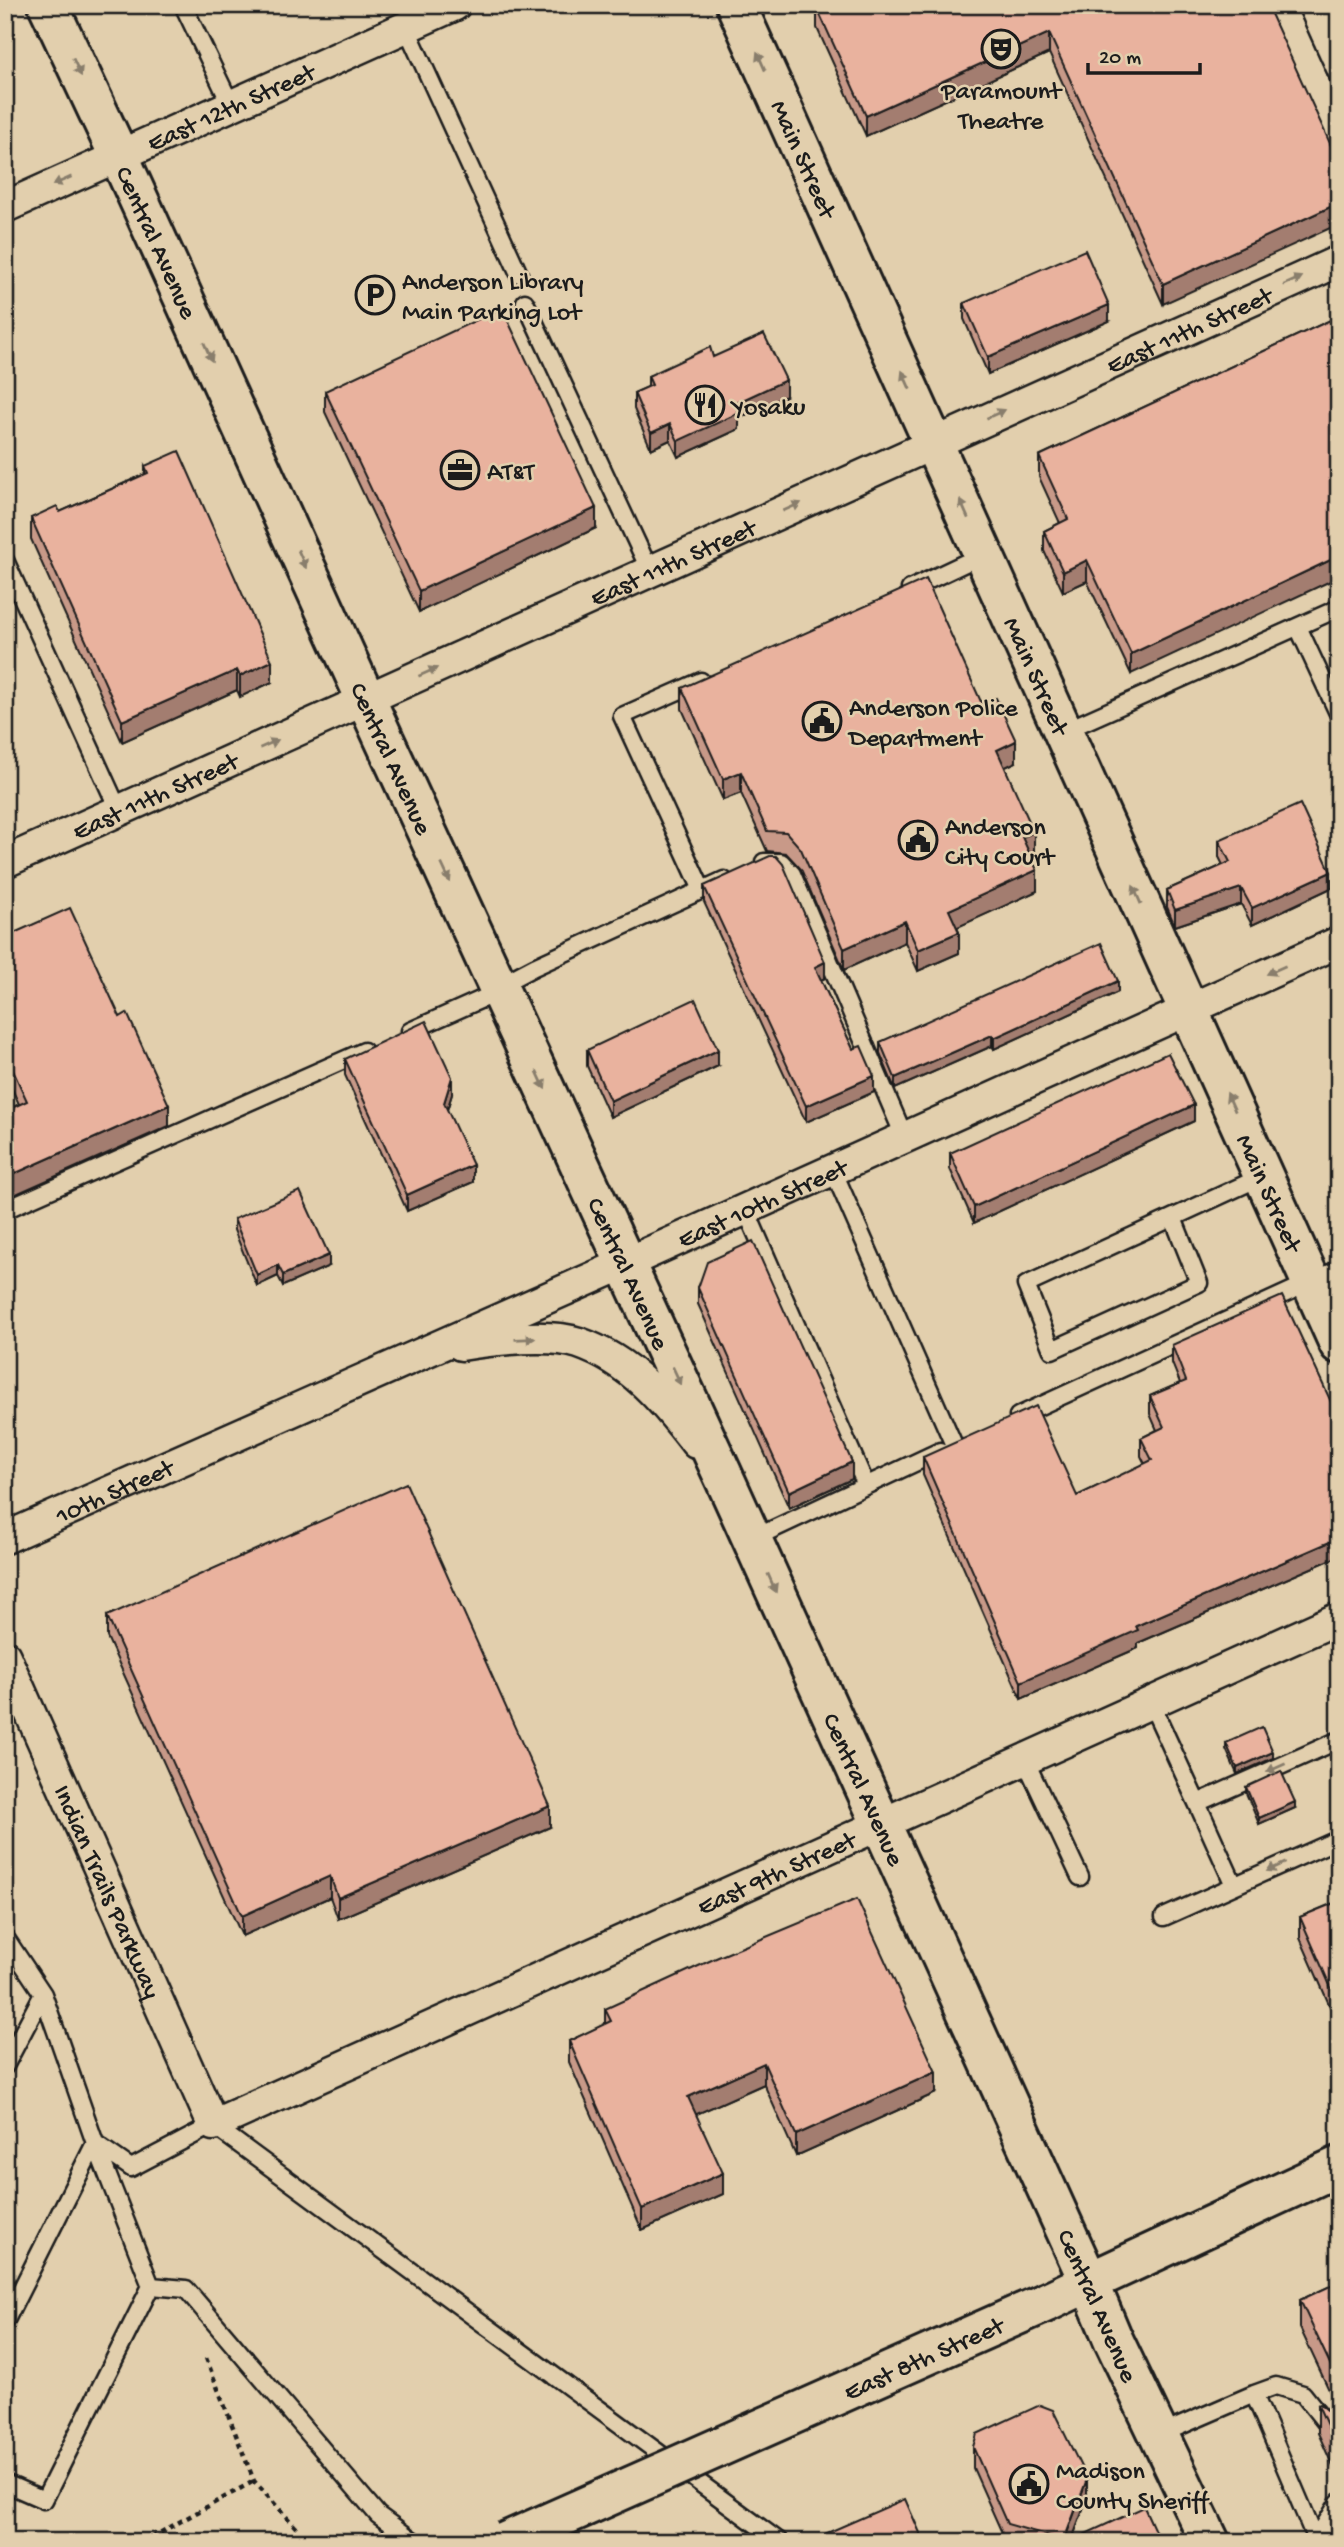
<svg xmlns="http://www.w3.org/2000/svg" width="1344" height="2547" viewBox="0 0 1344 2547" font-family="'Gochi Hand',sans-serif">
	<rect width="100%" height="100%" fill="#e2cfad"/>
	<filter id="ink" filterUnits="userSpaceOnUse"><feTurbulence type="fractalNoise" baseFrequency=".0143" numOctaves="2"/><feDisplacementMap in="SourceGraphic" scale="14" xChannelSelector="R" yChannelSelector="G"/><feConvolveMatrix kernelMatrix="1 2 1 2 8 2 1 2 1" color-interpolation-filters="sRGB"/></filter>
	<g filter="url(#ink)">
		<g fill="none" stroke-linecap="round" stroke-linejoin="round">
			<defs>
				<path id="service" d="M 183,5 L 231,105
					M 406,27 L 519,274
					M 525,302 L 650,571
					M 5,560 L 119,811
					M 910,589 L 984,554
					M 1298,627 L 1339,715
					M 701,681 L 622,716 L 702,890
					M 1064,731 L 1339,608
					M 764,862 L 781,862 L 792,874 L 904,1136
					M 498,986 L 534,967 L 724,880
					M 410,1031 L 500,991
					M 832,1168 L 954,1445
					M 745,1208 L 866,1485
					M 5,1210 L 364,1051
					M 1173,1218 L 1199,1283 L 1052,1350 L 1026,1285 L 1263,1176
					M 1018,1416 L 1339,1269
					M 752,1539 L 940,1451
					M 1151,1703 L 1197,1803 L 1339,1740
					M 1025,1760 L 1080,1877
					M 1197,1803 L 1234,1885
					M 1164,1917 L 1339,1839
					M 5,1937 L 43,1994 L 95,2143 L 131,2168 L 213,2125 L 780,2542
					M 5,2066 L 43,1994
					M 5,2322 L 95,2143 L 151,2286 L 186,2289 L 378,2515 L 415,2542
					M 1254,2394 L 1276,2386 L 1303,2394 L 1330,2428
					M 1159,2435 L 1254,2394 L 1317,2542
					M 5,2483 L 44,2500 L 151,2286
					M 1316,2540 L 1339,2502"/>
				<g id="minor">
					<path d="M 1278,5 L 1339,140"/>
					<path id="s1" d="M 5,207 L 455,5"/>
					<path id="s2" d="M 5,862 L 1339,261"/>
					<path d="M 461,1345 C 492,1340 550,1333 579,1343 C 631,1361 664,1401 696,1443"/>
					<path id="s3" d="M 5,1538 L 626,1263 L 1339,942"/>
					<path id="s4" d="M 5,1656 L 213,2125 L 1339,1618"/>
				</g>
				<g id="tertiary">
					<path id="s5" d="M 48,5 L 119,156 L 366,700 L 727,1484 L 1089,2282 L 1047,2302"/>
					<path id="s6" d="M 736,5 L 1339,1344"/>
				</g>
				<path id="secondary" d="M 1210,2542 L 1113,2339 L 1089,2282 L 1339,2166"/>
			</defs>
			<use href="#service" stroke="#1c1c1c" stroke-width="21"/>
			<use href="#minor" stroke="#1c1c1c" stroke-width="35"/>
			<use href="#tertiary" stroke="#1c1c1c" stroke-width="44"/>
			<use href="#secondary" stroke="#1c1c1c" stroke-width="44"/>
			<path stroke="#1c1c1c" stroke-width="4.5" stroke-dasharray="5 5" stroke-linecap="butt" d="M 206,2358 L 254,2481 L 309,2542
				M 143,2542 L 254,2481"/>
			<use href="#service" stroke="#e2cfad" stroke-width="16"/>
			<use href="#minor" stroke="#e2cfad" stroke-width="30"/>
			<use href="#tertiary" stroke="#e2cfad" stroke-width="38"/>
			<use href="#secondary" stroke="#e2cfad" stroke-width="38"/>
			<defs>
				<g id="secondary-bridge">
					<path id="s7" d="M 505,2542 L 1047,2302"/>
				</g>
			</defs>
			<use href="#secondary-bridge" stroke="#1c1c1c" stroke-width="44" stroke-linecap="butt"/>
			<use href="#secondary-bridge" stroke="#e2cfad" stroke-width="38"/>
		</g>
		<path fill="#c89988" stroke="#1c1c1c" stroke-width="2" d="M 1267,5 L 1163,304 L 1049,53 L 866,136 L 817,28 L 817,8 Z
			M 964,303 L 1109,321 L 988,374 L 964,319 Z
			M 1339,316 L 1131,674 L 1087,581 L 1063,592 L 1044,551 L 1044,531 L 1060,523 L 1039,477 L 1039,456 Z
			M 713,357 L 786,396 L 739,418 L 739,429 L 678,457 L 670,440 L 651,449 L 634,409 L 634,393 L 648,387 L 648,376 Z
			M 325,391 L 596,528 L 419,612 L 325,412 Z
			M 145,466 L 272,682 L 240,697 L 237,690 L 122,742 L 31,539 L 31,518 L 60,512 L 145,474 Z
			M 682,688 L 982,704 L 1016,762 L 1005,767 L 1034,853 L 1030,855 L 1037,891 L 957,927 L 959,953 L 918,971 L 905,942 L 844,970 L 801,869 L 786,853 L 767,851 L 741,793 L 723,800 L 682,709 Z
			M 1219,840 L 1331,888 L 1252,925 L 1241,904 L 1175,926 L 1167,907 L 1167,890 L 1223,865 L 1219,857 Z
			M 704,886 L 825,978 L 821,980 L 853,1049 L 874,1092 L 806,1122 L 704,902 Z
			M 5,937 L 169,1126 L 5,1199 L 5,1111 L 19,1104 L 5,1074 Z
			M 1118,992 L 994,1049 L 992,1046 L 895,1089 L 880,1053 L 880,1042 Z
			M 587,1050 L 718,1066 L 610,1117 L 587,1066 Z
			M 345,1059 L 452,1094 L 447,1110 L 473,1182 L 407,1211 L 345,1075 Z
			M 1194,1121 L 974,1223 L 950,1169 L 950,1153 Z
			M 234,1219 L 329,1266 L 283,1286 L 278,1276 L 257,1286 L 234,1230 Z
			M 698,1288 L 852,1479 L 789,1508 L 698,1304 Z
			M 1172,1345 L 1339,1419 L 1339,1556 L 1138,1643 L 1138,1648 L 1021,1699 L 923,1475 L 923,1457 L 1077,1496 L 1145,1464 L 1141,1456 L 1141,1438 L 1157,1430 L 1150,1414 L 1150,1396 L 1180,1383 L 1172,1363 Z
			M 107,1616 L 550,1827 L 338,1919 L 330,1897 L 242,1936 L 107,1637 Z
			M 1226,1743 L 1273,1758 L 1237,1774 L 1226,1749 Z
			M 1246,1787 L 1295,1808 L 1259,1824 L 1246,1793 Z
			M 1339,1888 L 1339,2027 L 1300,1938 L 1300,1917 L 1336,1902 L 1336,1889 Z
			M 605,2009 L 936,2093 L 796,2156 L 764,2084 L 696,2114 L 723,2194 L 642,2230 L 569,2062 L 569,2041 L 605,2025 Z
			M 1339,2282 L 1339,2467 L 1334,2469 L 1318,2433 L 1318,2405 L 1327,2410 L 1337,2407 L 1300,2328 L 1300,2300 Z
			M 973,2447 L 1087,2499 L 1072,2540 L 1160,2542 L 1006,2542 L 973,2468 Z
			M 827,2533 L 924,2542 L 831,2542 L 827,2539 Z"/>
		<path fill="#a37d6f" stroke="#1c1c1c" stroke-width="2" d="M 1049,33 L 1049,53 L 866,136 L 866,116 Z
			M 1339,203 L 1339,224 L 1163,304 L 1163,284 Z
			M 1109,305 L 1109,321 L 988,374 L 988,357 Z
			M 786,380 L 786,396 L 739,418 L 739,429 L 678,457 L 678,441 L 736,403 Z
			M 670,424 L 670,440 L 651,449 L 651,433 Z
			M 596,508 L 596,528 L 419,612 L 419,591 Z
			M 1339,556 L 1339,577 L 1131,674 L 1131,654 Z
			M 1087,560 L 1087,581 L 1063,592 L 1063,572 Z
			M 272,661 L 272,682 L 240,697 L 240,676 Z
			M 237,670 L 237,690 L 122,742 L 122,721 Z
			M 1016,741 L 1016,762 L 997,771 L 997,750 Z
			M 741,772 L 741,793 L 723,800 L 723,779 Z
			M 1034,832 L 1034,853 L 1022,858 L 1022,837 Z
			M 1037,870 L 1037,891 L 949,931 L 949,910 Z
			M 1331,872 L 1331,888 L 1252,925 L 1252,908 Z
			M 1241,888 L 1241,904 L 1175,926 L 1175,910 Z
			M 905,921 L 905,942 L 844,970 L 844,949 Z
			M 959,932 L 959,953 L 918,971 L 918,950 Z
			M 825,962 L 825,978 L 815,983 L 815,967 Z
			M 1118,981 L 1118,992 L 994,1049 L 994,1038 Z
			M 992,1035 L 992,1046 L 895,1089 L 895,1078 Z
			M 718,1050 L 718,1066 L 610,1117 L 610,1101 Z
			M 874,1076 L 874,1092 L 806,1122 L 806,1106 Z
			M 452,1077 L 452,1094 L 444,1119 L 444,1103 Z
			M 169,1105 L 169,1126 L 5,1199 L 5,1178 Z
			M 1194,1105 L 1194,1121 L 974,1223 L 974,1207 Z
			M 473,1165 L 473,1182 L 407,1211 L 407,1195 Z
			M 329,1255 L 329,1266 L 283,1286 L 283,1275 Z
			M 278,1265 L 278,1276 L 257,1286 L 257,1275 Z
			M 852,1462 L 852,1479 L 789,1508 L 789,1492 Z
			M 1339,1538 L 1339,1556 L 1138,1643 L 1138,1648 L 1021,1699 L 1021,1682 L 1136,1626 Z
			M 1273,1752 L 1273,1758 L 1237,1774 L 1237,1768 Z
			M 1295,1802 L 1295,1808 L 1259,1824 L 1259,1818 Z
			M 550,1806 L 550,1827 L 338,1919 L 338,1898 Z
			M 330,1876 L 330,1897 L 242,1936 L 242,1916 Z
			M 764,2063 L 764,2084 L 688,2118 L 688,2097 Z
			M 936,2072 L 936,2093 L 796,2156 L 796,2135 Z
			M 723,2173 L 723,2194 L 642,2230 L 642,2209 Z
			M 1339,2439 L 1339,2467 L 1334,2469 L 1334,2441 Z
			M 1087,2479 L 1087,2499 L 1071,2542 L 1064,2542 Z"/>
		<path fill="#e9b29e" stroke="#1c1c1c" stroke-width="2" d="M 823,5 L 1267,5 L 1339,163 L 1339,203 L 1163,284 L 1049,33 L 866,116 L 817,8 Z
			M 1085,250 L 1109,305 L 988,357 L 964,303 Z
			M 502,308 L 596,508 L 419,591 L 325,391 Z
			M 1339,316 L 1339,556 L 1131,654 L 1087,560 L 1063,572 L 1044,531 L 1068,519 L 1039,456 Z
			M 764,334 L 786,380 L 736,403 L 739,413 L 678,441 L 670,424 L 651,433 L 634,393 L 652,385 L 648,376 L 710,347 L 713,357 Z
			M 179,451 L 272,661 L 240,676 L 237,670 L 122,721 L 31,518 L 57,506 L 60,512 L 148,473 L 145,466 Z
			M 926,579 L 982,704 L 996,698 L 1016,741 L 997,750 L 1034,832 L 1022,837 L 1037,870 L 949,910 L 959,932 L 918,950 L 905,921 L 844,949 L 801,849 L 786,832 L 767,831 L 741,772 L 723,779 L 682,688 Z
			M 1300,804 L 1331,872 L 1252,908 L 1241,888 L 1175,910 L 1167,890 L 1230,862 L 1219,840 Z
			M 770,856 L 776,856 L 783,864 L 825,962 L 815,967 L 853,1049 L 861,1046 L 874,1076 L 806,1106 L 704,886 Z
			M 70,908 L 120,1017 L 127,1013 L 169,1105 L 5,1178 L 5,1111 L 27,1101 L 5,1053 L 5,971 L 12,968 L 5,954 L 5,937 Z
			M 1101,943 L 1118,981 L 994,1038 L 992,1035 L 895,1078 L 880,1042 Z
			M 695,999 L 718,1050 L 610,1101 L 587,1050 Z
			M 426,1021 L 452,1077 L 444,1103 L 473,1165 L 407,1195 L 345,1059 Z
			M 1168,1053 L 1194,1105 L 974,1207 L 950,1153 Z
			M 300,1191 L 329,1255 L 283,1275 L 278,1265 L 257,1275 L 234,1219 Z
			M 753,1241 L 852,1462 L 789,1492 L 698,1288 L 707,1262 Z
			M 1282,1296 L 1339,1419 L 1339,1538 L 1136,1626 L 1138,1630 L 1021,1682 L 923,1457 L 1036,1406 L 1077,1496 L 1152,1460 L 1141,1438 L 1164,1427 L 1150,1396 L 1186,1381 L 1172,1345 Z
			M 406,1483 L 550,1806 L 338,1898 L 330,1876 L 242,1916 L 107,1616 Z
			M 1262,1727 L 1273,1752 L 1237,1768 L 1226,1743 Z
			M 1281,1771 L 1295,1802 L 1259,1818 L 1246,1787 Z
			M 857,1899 L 936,2072 L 796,2135 L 764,2063 L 688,2097 L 723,2173 L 642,2209 L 569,2041 L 611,2021 L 605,2009 L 716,1958 Z
			M 1339,1901 L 1339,2006 L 1300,1917 Z
			M 1339,2282 L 1339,2383 L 1300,2300 Z
			M 1320,2404 L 1327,2410 L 1336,2408 L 1339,2404 L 1339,2439 L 1334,2441 L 1318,2405 Z
			M 1040,2405 L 1053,2410 L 1087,2479 L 1064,2540 L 1007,2524 L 973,2447 L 977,2434 Z
			M 905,2499 L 924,2542 L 839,2542 L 827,2533 Z
			M 1144,2507 L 1160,2542 L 1068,2542 Z"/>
		<defs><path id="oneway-solid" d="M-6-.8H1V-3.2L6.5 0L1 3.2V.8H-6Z" transform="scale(1.75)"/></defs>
		<g fill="#897e6c">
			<use href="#oneway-solid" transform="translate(761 61) rotate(-114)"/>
			<use href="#oneway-solid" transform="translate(77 67) rotate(65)"/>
			<use href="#oneway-solid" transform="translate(62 181) rotate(156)"/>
			<use href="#oneway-solid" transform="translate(1293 281) rotate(-24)"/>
			<use href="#oneway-solid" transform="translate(208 352) rotate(66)"/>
			<use href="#oneway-solid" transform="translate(906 380) rotate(-114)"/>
			<use href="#oneway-solid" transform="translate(996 414) rotate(-24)"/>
			<use href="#oneway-solid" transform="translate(792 507) rotate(-24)"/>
			<use href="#oneway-solid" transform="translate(964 509) rotate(-114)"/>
			<use href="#oneway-solid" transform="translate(302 559) rotate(66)"/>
			<use href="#oneway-solid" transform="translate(428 672) rotate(-24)"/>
			<use href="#oneway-solid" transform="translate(269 744) rotate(-24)"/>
			<use href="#oneway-solid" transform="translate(446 873) rotate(65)"/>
			<use href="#oneway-solid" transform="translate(1137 895) rotate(-114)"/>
			<use href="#oneway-solid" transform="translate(1276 970) rotate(156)"/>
			<use href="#oneway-solid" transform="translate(541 1080) rotate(65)"/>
			<use href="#oneway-solid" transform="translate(1231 1102) rotate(-114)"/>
			<use href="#oneway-solid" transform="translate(525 1339) rotate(-2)"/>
			<use href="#oneway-solid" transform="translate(677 1376) rotate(65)"/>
			<use href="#oneway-solid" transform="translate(772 1583) rotate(66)"/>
			<use href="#oneway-solid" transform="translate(1276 1768) rotate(156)"/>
			<use href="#oneway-solid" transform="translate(1276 1867) rotate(156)"/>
		</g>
	</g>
	<defs>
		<symbol id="theatre-ring" viewBox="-11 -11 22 22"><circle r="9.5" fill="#e2cfad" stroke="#1c1c1c" stroke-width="1.5"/><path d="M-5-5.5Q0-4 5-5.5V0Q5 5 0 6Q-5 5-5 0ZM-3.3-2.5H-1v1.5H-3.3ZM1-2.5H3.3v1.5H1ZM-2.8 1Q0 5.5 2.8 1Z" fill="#1c1c1c"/></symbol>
		<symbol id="parking-ring" viewBox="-11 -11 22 22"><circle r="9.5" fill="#e2cfad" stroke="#1c1c1c" stroke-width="1.5"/><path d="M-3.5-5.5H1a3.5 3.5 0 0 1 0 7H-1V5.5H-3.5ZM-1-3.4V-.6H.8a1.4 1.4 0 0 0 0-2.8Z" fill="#1c1c1c"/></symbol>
		<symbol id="restaurant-ring" viewBox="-11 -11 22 22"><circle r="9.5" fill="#e2cfad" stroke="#1c1c1c" stroke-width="1.5"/><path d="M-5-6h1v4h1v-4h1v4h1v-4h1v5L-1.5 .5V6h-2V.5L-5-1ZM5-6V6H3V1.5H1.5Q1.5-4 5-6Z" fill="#1c1c1c"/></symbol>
		<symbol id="office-ring" viewBox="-11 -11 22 22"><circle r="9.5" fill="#e2cfad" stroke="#1c1c1c" stroke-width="1.5"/><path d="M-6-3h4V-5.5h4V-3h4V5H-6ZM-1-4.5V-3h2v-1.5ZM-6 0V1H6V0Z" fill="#1c1c1c"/></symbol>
		<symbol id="civic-ring" viewBox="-11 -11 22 22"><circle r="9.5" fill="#e2cfad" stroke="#1c1c1c" stroke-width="1.5"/><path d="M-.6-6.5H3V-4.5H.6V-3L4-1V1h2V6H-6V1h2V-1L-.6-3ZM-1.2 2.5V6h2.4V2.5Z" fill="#1c1c1c"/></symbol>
	</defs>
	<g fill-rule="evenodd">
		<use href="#theatre-ring" x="979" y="27" width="44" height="44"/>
		<use href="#parking-ring" x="353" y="273" width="44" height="44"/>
		<use href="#restaurant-ring" x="683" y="383" width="44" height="44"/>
		<use href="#office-ring" x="438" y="448" width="44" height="44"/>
		<use href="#civic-ring" x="800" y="699" width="44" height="44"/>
		<use href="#civic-ring" x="896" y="818" width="44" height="44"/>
		<use href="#civic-ring" x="1007" y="2462" width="44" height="44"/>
	</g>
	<g text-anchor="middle" stroke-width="5" stroke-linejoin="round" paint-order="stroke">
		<g font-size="26" fill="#1c1c1c" stroke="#e2cfad" text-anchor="start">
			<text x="1001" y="98" text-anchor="middle">Paramount<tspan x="1001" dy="30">Theatre</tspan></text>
			<text x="402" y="289">Anderson Library<tspan x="402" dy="30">Main Parking Lot</tspan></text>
			<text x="732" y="414">Yosaku</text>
			<text x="487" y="479">AT&amp;T</text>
			<text x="849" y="715">Anderson Police<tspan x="849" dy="30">Department</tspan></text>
			<text x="945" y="834">Anderson<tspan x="945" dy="30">City Court</tspan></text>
			<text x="1056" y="2478">Madison<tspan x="1056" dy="30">County Sheriff</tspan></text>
		</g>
		<g font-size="26" fill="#1c1c1c" stroke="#e2cfad">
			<text dy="9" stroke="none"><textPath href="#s1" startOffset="247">East 12th Street</textPath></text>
			<text dy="9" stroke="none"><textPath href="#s6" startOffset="168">Main Street</textPath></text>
			<text dy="9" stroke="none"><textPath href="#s5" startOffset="261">Central Avenue</textPath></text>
			<text dy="9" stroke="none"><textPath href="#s2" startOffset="1298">East 11th Street</textPath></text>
			<text dy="9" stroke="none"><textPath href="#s2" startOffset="732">East 11th Street</textPath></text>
			<text dy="9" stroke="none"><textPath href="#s6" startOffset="735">Main Street</textPath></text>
			<text dy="9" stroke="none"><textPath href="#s5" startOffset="828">Central Avenue</textPath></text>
			<text dy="9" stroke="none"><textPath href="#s2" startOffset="164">East 11th Street</textPath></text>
			<text dy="9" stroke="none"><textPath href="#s6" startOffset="1302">Main Street</textPath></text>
			<text dy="9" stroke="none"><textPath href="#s3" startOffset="828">East 10th Street</textPath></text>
			<text dy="9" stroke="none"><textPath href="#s5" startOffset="1395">Central Avenue</textPath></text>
			<text dy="9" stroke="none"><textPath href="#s3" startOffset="119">10th Street</textPath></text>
			<text dy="9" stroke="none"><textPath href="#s5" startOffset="1962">Central Avenue</textPath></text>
			<text dy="9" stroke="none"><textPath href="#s4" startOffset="1130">East 9th Street</textPath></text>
			<text dy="9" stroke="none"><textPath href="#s4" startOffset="257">Indian Trails Parkway</textPath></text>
			<text transform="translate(1099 2305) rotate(66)" y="9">Central Avenue</text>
			<text dy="9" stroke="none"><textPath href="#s7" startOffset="457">East 8th Street</textPath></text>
		</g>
	</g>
	<rect width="1344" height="2547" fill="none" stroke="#e2cfad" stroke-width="28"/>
	<rect x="14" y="14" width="1316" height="2519" fill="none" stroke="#1c1c1c" stroke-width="2.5" filter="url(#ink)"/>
	<path d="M1088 63v10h112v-10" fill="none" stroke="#1c1c1c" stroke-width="3.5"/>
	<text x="1099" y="63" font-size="21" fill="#1c1c1c" stroke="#e2cfad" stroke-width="5" paint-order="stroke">20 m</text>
</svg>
